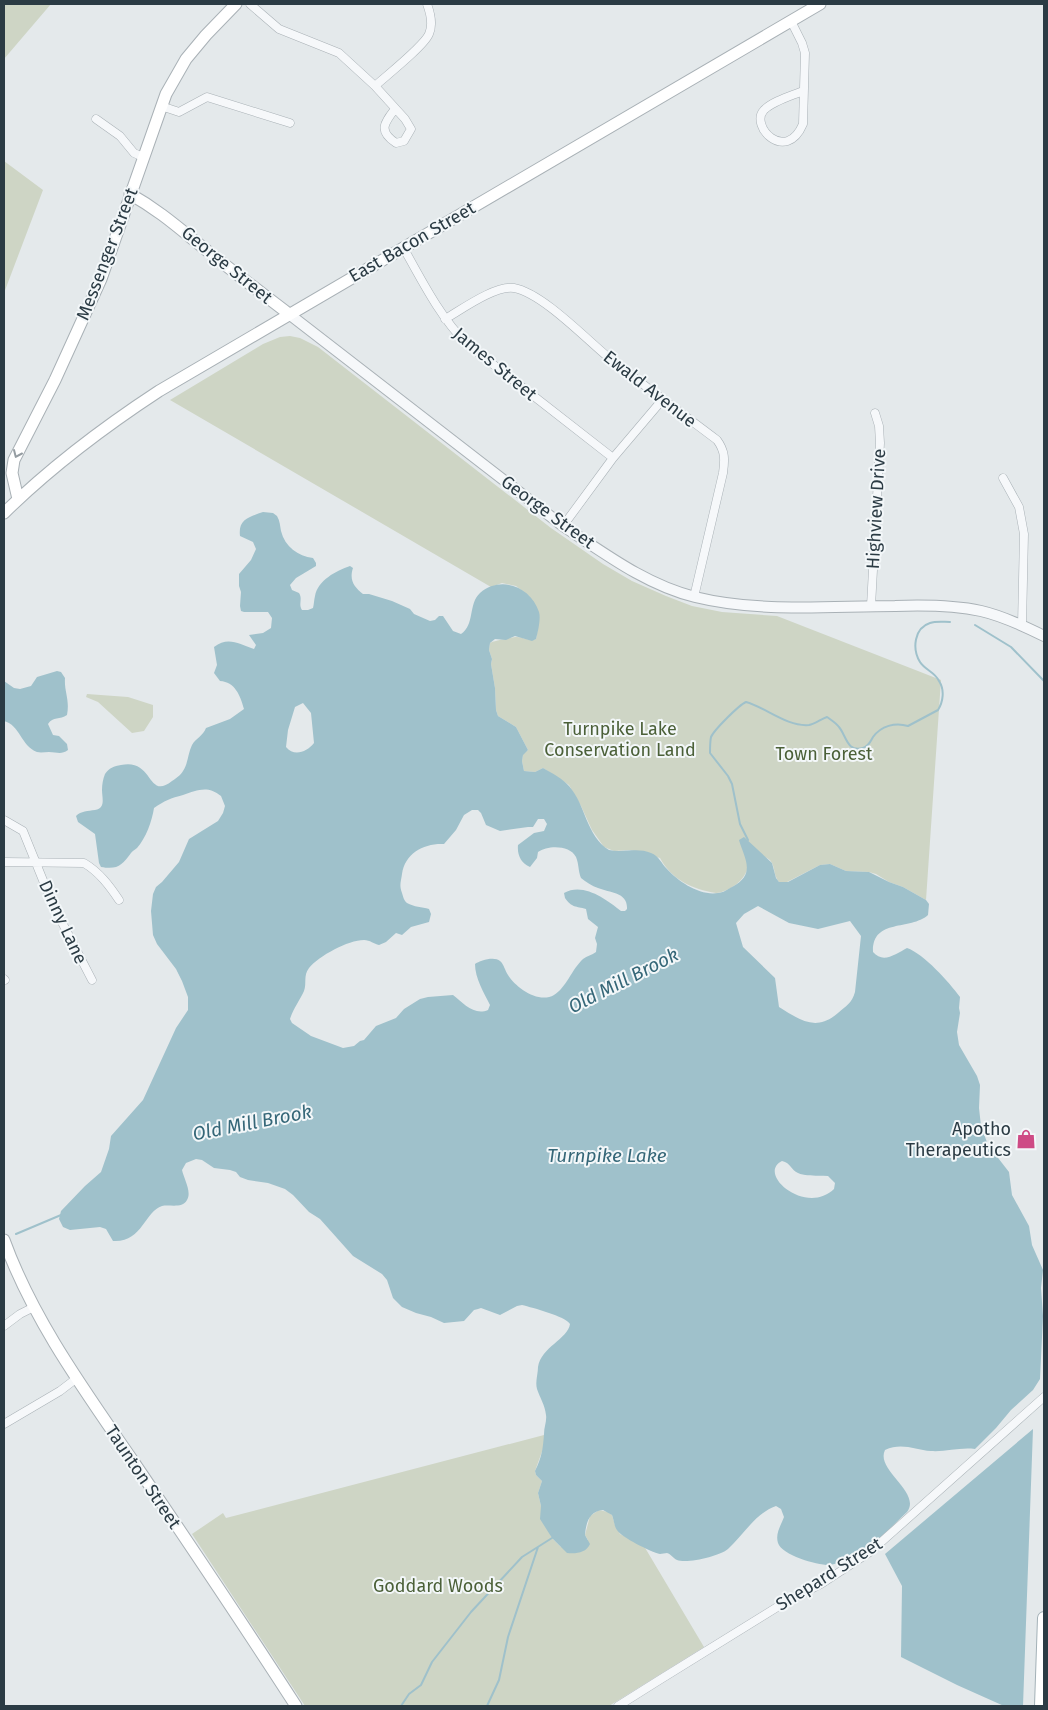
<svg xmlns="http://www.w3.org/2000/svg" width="1048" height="1710" viewBox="0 0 1048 1710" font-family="'Fira Sans',sans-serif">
	<rect width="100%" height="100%" fill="#e4e9eb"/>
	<path fill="#ced5c5" d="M 4,4 L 51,4 L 4,59 Z
		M 4,161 L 43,190 L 4,293 Z
		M 290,336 L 300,338 L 318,347 L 551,528 L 603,564 L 632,581 L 666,596 L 692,606 L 722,612 L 777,616 L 941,680 L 926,900 L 903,887 L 889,882 L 876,874 L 869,872 L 846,871 L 830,864 L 820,865 L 787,882 L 779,882 C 774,876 775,869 772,863 C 767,854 753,855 745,855 C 746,858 748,862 748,866 C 746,880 729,892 716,893 C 692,889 672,880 660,858 L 630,850 L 614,851 L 604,847 L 592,830 L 581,806 L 569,785 L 543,768 L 535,772 L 524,771 L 522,761 L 523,754 L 528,750 L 516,727 L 498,716 L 496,710 L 495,688 L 491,664 L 492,659 L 489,650 L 490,643 C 492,641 514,637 517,637 C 524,637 529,642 536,639 L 538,627 L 529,596 L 516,586 L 502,583 L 491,587 L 170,400 L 263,344 L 280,337 Z
		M 87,694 L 128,697 L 153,705 L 153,717 L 144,731 L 132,733 L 98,702 L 86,697 Z
		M 544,1435 L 544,1446 L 535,1471 L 536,1475 L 542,1481 L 538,1493 L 541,1506 L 541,1515 L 552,1538 L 561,1547 L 588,1540 L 585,1535 L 590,1516 L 599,1510 L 608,1512 L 612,1515 L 615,1525 L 620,1534 L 644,1546 L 704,1647 L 609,1706 L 305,1706 L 192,1534 L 223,1513 L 226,1518 Z"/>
	<path fill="#9fc1cb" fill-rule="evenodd" d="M 263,512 L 273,513 L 277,516 C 280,521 280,526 281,531 C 285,547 298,556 313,558 L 316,563 L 316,566 L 296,578 L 290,585 L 292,590 L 299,593 C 303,599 298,604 302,610 L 308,610 L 313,608 C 314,604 314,600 315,596 C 318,580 336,571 350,566 L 353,568 C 349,580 354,587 363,594 L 369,594 L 392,601 L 410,609 L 414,614 L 430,621 L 435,620 L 439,616 L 443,616 L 453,631 L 461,634 C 475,625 468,604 480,593 C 501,575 531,587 539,612 C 541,618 538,632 536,639 L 532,641 L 515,636 L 506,640 L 495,639 L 490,643 L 489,650 L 492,659 L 491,664 L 495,688 L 496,710 L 498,716 L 516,727 L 528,750 L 523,755 L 522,761 L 524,771 L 535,772 L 543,768 C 552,773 563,779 569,786 C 586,805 586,836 609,850 C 623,853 638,847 651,853 C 659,856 661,863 667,869 C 679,882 700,896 718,893 C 723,893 728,889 732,887 C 757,874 744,858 739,840 L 744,837 L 772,863 L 776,878 L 779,882 L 788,882 L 820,865 L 830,864 L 846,871 L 869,872 L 889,882 L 903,887 L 926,900 L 929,904 L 928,915 C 910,931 872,918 873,952 C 883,964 896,954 907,948 C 924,954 949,982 960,997 L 959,1008 L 960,1013 L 957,1032 L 959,1045 L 977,1076 L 980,1085 L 979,1108 L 981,1126 L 988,1145 L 1009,1172 L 1012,1195 L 1029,1226 L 1032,1245 L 1043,1270 L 1041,1288 L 1043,1316 L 1040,1379 L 1033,1390 L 1011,1410 L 996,1428 L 975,1449 C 960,1447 946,1452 931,1451 C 915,1450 902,1442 885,1450 C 875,1470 922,1492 907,1512 C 891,1527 871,1549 851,1558 C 844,1561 836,1564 829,1565 C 816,1565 782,1555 778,1543 C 775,1534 781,1525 784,1517 L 781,1509 L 776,1506 C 756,1513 743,1535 728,1549 C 720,1556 687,1564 677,1560 C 673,1558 671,1554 667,1553 C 665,1553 662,1554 660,1554 C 651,1552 621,1537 617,1530 C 614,1526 614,1520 612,1515 L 603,1510 C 589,1511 586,1523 585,1535 L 590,1544 C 586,1553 576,1554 567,1553 L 552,1538 L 540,1519 L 541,1506 L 538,1493 L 542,1481 L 536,1475 L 535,1471 C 542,1457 543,1448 544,1434 C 544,1427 547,1421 546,1415 C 545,1405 540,1398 537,1389 C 535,1382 538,1374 538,1367 C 541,1347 568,1339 570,1324 C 565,1316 533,1308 522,1305 L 517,1306 L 500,1315 L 481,1308 L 478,1309 L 474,1310 L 464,1321 L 444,1323 L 431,1317 L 416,1313 L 402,1307 L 393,1298 L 387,1280 L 382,1274 L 353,1256 L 320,1219 L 309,1212 L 293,1195 L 285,1189 L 268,1183 L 248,1180 L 240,1177 L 236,1172 L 230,1170 L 214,1168 L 202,1160 L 196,1159 L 186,1163 L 182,1170 C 184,1179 192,1192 187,1200 C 182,1209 169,1204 162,1206 C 145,1211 142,1243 113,1241 L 106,1229 L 100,1227 L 70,1230 L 63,1227 L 59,1219 L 61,1211 L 85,1186 L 101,1172 L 109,1149 L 111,1136 L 143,1100 L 176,1028 L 188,1010 L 188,997 L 182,981 L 176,969 L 157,944 L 153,935 L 151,911 L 153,894 L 156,887 L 162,882 L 179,862 L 189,839 L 218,821 L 223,813 L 225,806 L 221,796 C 208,785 197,790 183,795 C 171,798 164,801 154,808 C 152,821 146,838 137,848 C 135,850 132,851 131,853 C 122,865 118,870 101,867 L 99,863 L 95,834 L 78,822 L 76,816 C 81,811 88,811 95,810 C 106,808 102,798 102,790 C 102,784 103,779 105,774 C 109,768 114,766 121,765 C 154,758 147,801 172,781 C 175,779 181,775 183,771 C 188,764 188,753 192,745 C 196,738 203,736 206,728 L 230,719 L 244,709 C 240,695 235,682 220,681 L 214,673 L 217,665 L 214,647 C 228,636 239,644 254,649 L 256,645 L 249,635 L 263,633 L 271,628 L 272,618 L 268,612 L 244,612 L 241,611 L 240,606 L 241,592 L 239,586 L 239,574 L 251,560 L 256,549 L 253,542 L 240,536 C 238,519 249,517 263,512 ZM 303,703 L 311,713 L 314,743 C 307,752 294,757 286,747 L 288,730 L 295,707 ZM 472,810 L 478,810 L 481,813 L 486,825 L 500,831 L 528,827 L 533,827 L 538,819 L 544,819 L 547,824 L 544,831 L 534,833 L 518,845 C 517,855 521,863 530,867 L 537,858 L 538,852 C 548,845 570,845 576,857 C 579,864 578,871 581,878 C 586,882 592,886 598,888 C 610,893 628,892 627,909 L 625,911 L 621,911 C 606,899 583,882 564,893 L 565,898 C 572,908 576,906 586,909 L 588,919 L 598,927 L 595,938 L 597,944 L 596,952 C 592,955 587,956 583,959 C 572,969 566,988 554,995 C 539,1004 516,988 508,975 C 505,971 504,964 500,961 C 495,956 480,960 475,964 C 475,978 484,993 490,1005 L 488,1010 C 474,1016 463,1003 453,995 L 428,997 L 420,999 L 404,1009 L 396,1018 L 376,1026 L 364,1040 L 360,1041 L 354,1046 L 343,1048 L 311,1036 L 292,1023 L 290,1019 C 293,1009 300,1000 304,991 C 307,983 303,976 309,968 C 319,956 348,940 364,940 C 370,940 374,944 379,945 L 386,942 L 396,933 L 402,935 L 411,927 L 429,922 L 431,914 L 429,909 C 422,907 414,907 407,903 C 404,901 403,896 402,893 C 399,885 401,882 402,874 C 405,853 424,843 444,844 L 456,830 L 464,815 ZM 758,906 L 789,923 L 818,929 L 850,921 L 861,936 L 855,992 C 852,1003 846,1006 838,1013 C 816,1032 800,1020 779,1007 L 775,978 L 743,947 L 736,923 L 744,914 ZM 782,1161 C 791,1163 791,1170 798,1173 C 807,1177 819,1175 828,1176 L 835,1183 L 834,1189 C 806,1216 756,1174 782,1161 Z
		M 57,671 L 61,672 L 65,678 C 64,692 70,699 67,715 C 60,720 53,716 48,724 L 53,735 L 59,736 L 67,744 L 68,750 C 61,755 57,752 49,752 C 45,752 41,753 37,752 C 21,746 20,725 4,721 L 4,681 L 14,688 L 20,689 L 31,686 L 37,677 Z
		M 1033,1429 L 1023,1706 L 1004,1706 L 957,1685 L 901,1657 L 902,1586 L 885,1554 Z"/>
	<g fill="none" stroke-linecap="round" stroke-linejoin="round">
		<path stroke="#9fc1cb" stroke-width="2" d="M 975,625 L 1011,647 L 1044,681
			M 748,840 L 740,824 L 732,784 L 728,776 L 710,753 C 710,748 710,742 711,737 C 714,730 739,705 746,702 C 765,707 787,727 809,725 C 815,724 821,719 827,717 C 831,720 836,723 839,727 C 846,735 847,753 863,748 C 869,746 870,742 873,737 C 881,726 895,722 908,726 L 938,710 C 943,702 945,690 939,681 C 935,672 925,670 920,662 C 912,649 914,628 930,623 C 936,621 943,622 950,622
			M 16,1234 L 61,1215
			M 401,1706 L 409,1694 L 421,1685 L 432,1662 L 471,1612 L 522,1557 L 552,1538
			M 487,1706 L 499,1680 L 508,1637 L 538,1547"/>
		<defs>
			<path id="minor" d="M 250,4 L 279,29 L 339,53 L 375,86 L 405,119 L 411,129 L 404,141 L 396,143 C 378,131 384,123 395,109
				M 791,21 L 802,43 L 805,53 L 803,124 C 786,164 749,126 764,110 C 773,101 791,96 803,91
				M 375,86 C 386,76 424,46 429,34 C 433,25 430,12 427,4
				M 161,106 L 179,112 L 207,97 L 290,123
				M 96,119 L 120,136 L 134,153 L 143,157
				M 403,247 C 422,281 440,317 467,344 L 613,458
				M 445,319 C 461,310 495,285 514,288 C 542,293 585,338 608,357 C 643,385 680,412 717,440 C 725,451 725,459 723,473 L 694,597
				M 1003,478 L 1019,507 L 1024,534 L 1022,625
				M 563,526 L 613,458 L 663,399
				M 871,606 L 880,443 L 879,426 L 875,413
				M 4,820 L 23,831 L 53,905 L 92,980
				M 4,862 L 84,863 C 99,872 109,885 119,900
				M 4,979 L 5,980
				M 4,1326 L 20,1314 L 34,1307
				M 4,1424 L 60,1391 L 77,1378
				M 618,1706 L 661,1679 L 787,1601 L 821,1584 L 870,1552 L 1044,1397"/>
			<path id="tertiary" d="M 289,314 L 563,526 C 604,553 646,585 695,597 C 760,613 829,606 895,606 C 923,605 953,605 981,611 C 1003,616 1024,626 1044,636"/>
			<path id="secondary" d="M 130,194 C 162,212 182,231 210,253 C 236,274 263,294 289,314
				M 18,499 L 12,473 L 14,460 L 55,380 L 101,279 L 166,94 L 186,59 L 206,35 L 236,4
				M 4,513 C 51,467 104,427 159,391 L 820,4
				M 4,1240 C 33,1320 85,1391 133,1461 C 188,1542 243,1624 296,1706"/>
			<path id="primary" d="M 1041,1706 L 1044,1618"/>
		</defs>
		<use href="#minor" stroke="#a9b1b6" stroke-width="9"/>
		<use href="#tertiary" stroke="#a9b1b6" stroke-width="12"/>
		<use href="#secondary" stroke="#a9b1b6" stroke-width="13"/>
		<use href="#primary" stroke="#a3b1b7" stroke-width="14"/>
		<use href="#minor" stroke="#f6f8fa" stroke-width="8"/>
		<use href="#tertiary" stroke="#f6f8fa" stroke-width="10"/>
		<use href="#secondary" stroke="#fff" stroke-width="11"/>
		<use href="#primary" stroke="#fff" stroke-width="12"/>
	</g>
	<defs><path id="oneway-chevron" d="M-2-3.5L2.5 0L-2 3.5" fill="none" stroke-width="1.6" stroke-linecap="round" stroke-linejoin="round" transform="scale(1.25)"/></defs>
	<use stroke="#959da2" href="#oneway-chevron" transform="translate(17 454) rotate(114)"/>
	<defs>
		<symbol id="shop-bare" viewBox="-9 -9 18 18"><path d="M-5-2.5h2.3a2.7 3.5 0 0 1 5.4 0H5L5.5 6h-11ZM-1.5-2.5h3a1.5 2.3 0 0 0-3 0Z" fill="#ce4b85" stroke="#f3f7f9" stroke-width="2.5" paint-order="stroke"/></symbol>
	</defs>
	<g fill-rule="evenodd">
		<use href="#shop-bare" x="1012" y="1125" width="28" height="28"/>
	</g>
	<g text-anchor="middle" stroke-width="4" stroke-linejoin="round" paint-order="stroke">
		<g font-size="18" fill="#2b3b44" stroke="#f3f7f9">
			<text transform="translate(412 242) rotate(-30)" y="6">East Bacon Street</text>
			<text transform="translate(107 254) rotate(-69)" y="6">Messenger Street</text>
			<text transform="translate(227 265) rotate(39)" y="6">George Street</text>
			<text transform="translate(495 364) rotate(40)" y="6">James Street</text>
			<text transform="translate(650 389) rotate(38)" y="6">Ewald Avenue</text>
			<text transform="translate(876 509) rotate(-87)" y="6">Highview Drive</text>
			<text transform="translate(548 512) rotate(36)" y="6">George Street</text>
			<text transform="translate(63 922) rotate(65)" y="6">Dinny Lane</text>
			<text transform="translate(143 1477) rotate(56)" y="6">Taunton Street</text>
			<text transform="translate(829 1574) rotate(-32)" y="6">Shepard Street</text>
		</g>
		<g font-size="18" fill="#4b6038" stroke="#f3f7f9">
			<text x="620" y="735">Turnpike Lake<tspan x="620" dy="21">Conservation Land</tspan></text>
			<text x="824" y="760">Town Forest</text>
			<text x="438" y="1592">Goddard Woods</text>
		</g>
		<g font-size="18" fill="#2b3b44" stroke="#f3f7f9" text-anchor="end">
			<text x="1011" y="1135">Apotho<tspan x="1011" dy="21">Therapeutics</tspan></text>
		</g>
		<g font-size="19" font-style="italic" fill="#356778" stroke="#f3f7f9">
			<text transform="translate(623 980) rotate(-27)" y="7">Old Mill Brook</text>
			<text transform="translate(252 1122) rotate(-11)" y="7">Old Mill Brook</text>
			<text x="607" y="1162">Turnpike Lake</text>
		</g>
	</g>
	<rect width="1048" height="1710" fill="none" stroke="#2b3b44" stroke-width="10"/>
</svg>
